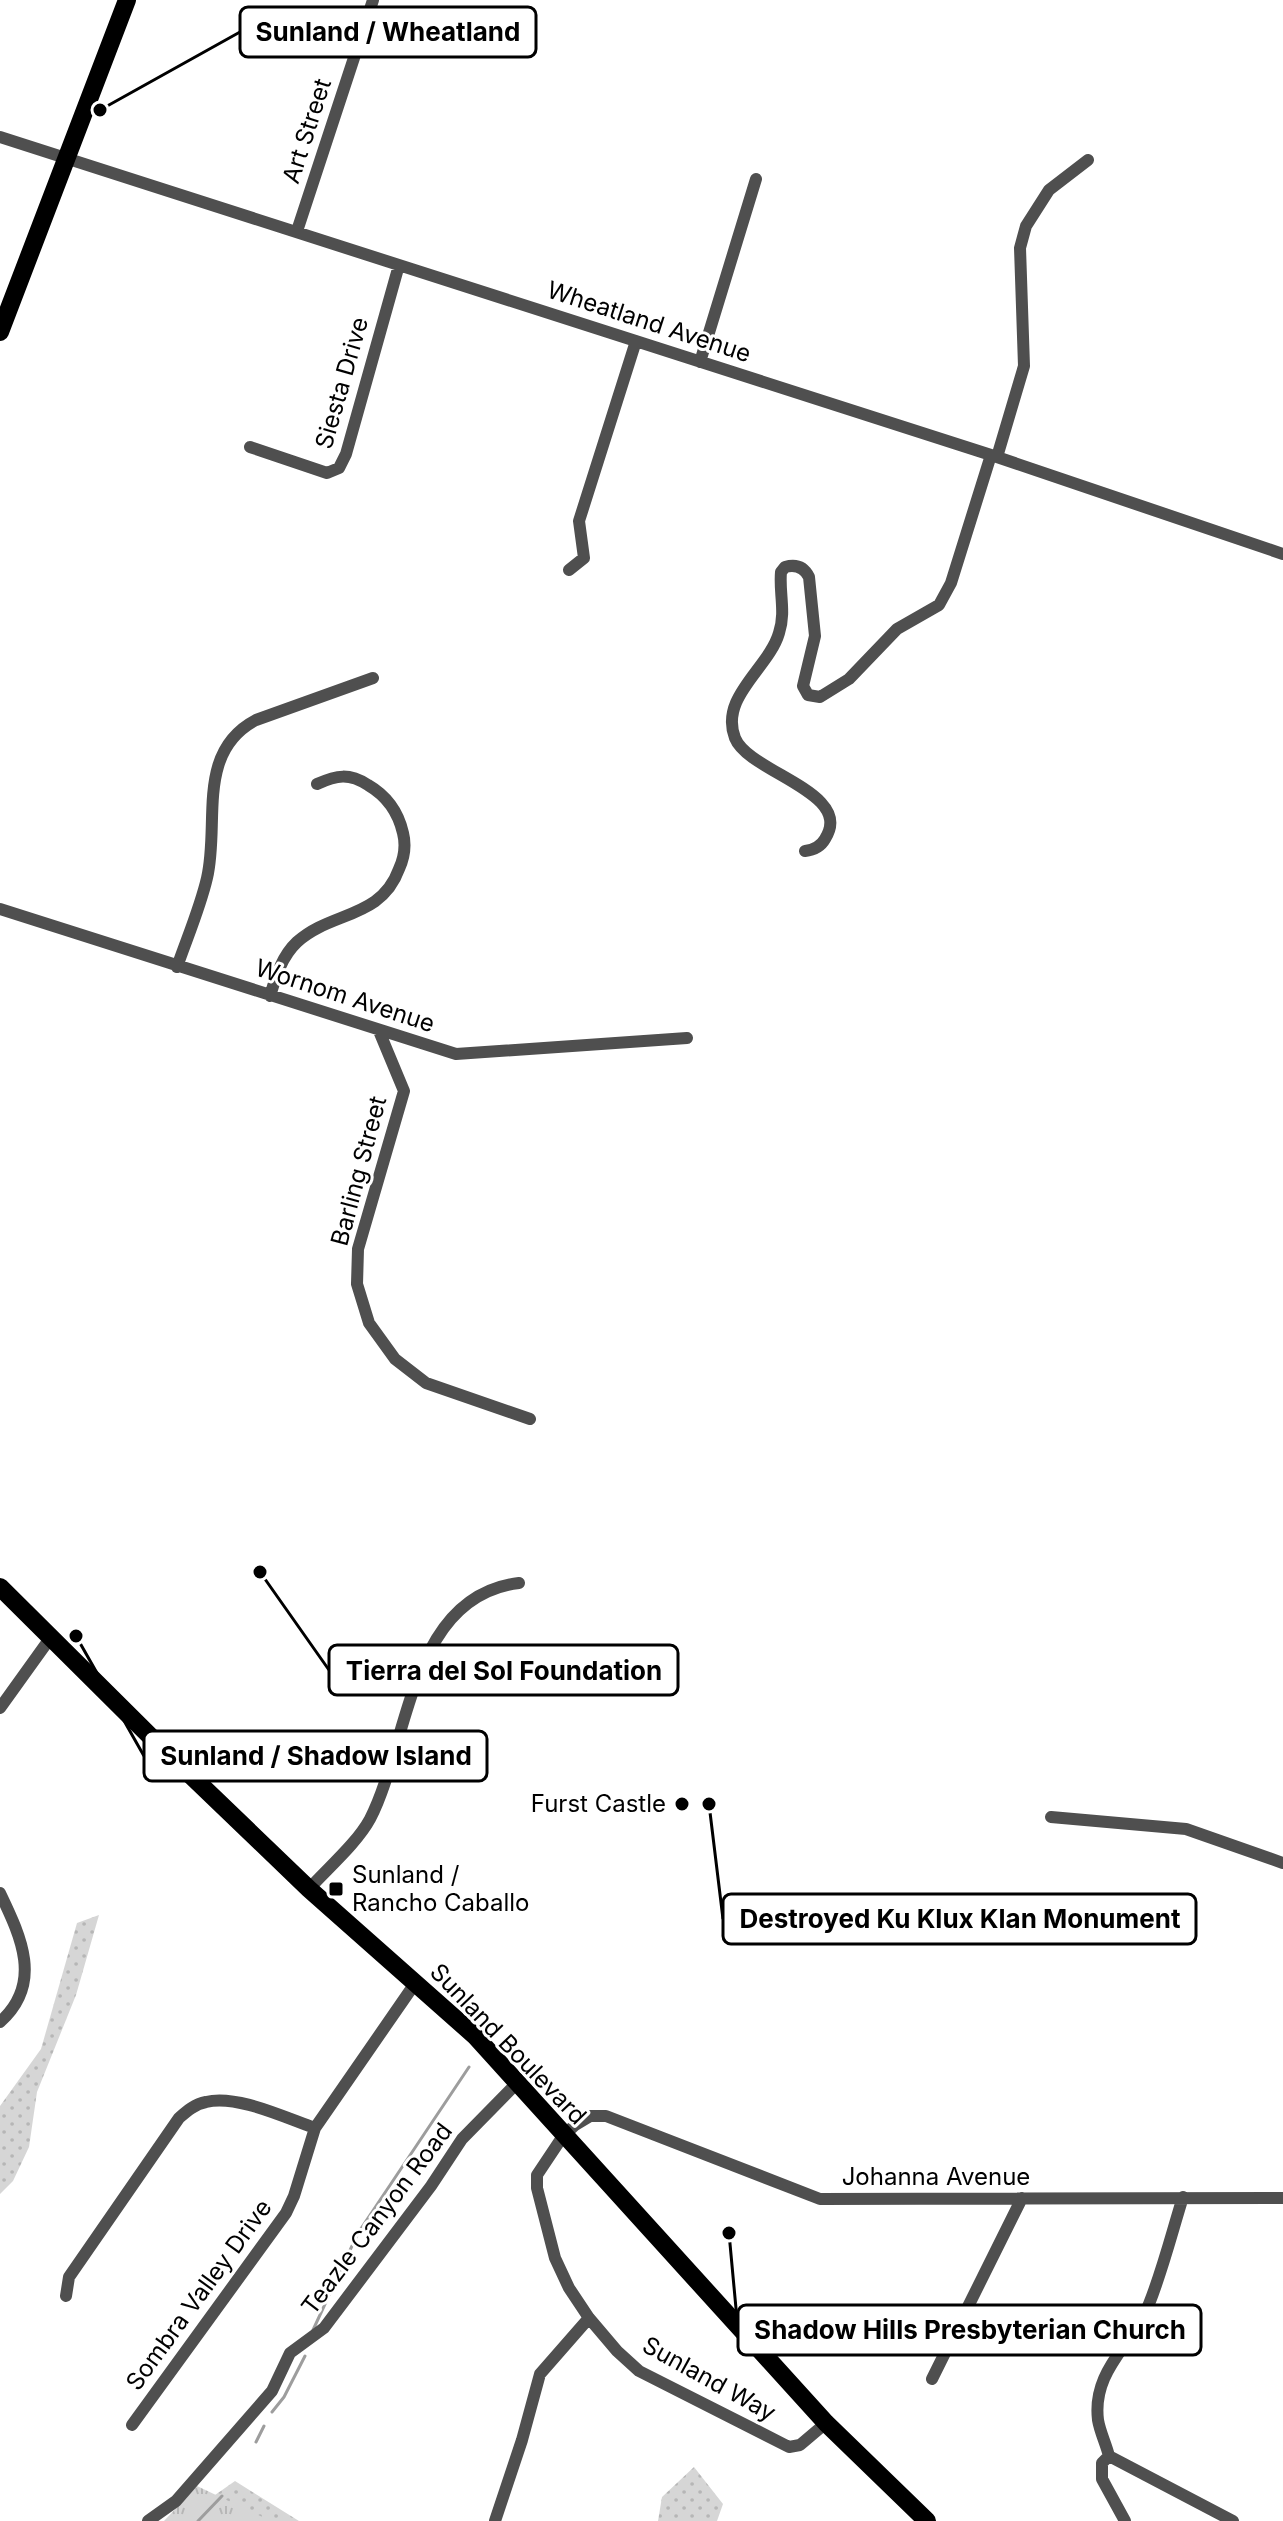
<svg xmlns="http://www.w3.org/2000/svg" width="1283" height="2521" viewBox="0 0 1283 2521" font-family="Inter,sans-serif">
	<defs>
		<pattern id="grass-dots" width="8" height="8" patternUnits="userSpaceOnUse" patternTransform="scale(2)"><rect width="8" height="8" fill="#d6d6d6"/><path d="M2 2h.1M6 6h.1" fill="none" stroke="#b6b6b6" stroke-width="1.8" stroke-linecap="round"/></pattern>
		<pattern id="park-tufts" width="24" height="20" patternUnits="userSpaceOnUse" patternTransform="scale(2)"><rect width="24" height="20" fill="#d6d6d6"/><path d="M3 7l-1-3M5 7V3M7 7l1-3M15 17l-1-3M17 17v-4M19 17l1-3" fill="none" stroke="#b6b6b6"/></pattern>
	</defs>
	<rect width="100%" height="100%" fill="#fff"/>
	<path fill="url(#grass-dots)" d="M 99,1915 L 76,1995 L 37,2092 L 29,2147 L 13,2181 L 0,2194 L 0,2106 L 41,2049 L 77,1923 Z
		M 694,2467 L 723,2504 L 717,2521 L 658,2521 L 662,2497 Z
		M 235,2481 L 299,2521 L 178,2521 Z"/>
	<path fill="url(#park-tufts)" d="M 197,2486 L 271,2521 L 164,2521 Z"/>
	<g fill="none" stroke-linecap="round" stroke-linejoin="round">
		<path stroke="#9d9d9d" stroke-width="3" d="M 313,2330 L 358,2233 L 469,2067
			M 272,2412 L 284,2397 L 305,2356
			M 256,2442 L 264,2426
			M 198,2521 L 222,2496"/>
		<path stroke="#4f4f4f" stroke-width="12" d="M 0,137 L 991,455 L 1283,554
			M 297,231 L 373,0
			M 700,362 L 756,179
			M 250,447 L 327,473 L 339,468 L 346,454 L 399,265
			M 997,457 L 1024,366 L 1020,248 L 1026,226 L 1049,190 L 1088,160
			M 569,570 L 584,558 L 579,521 L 636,341
			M 805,851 C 814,850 821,846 825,839 C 855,792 749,773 735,738 C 719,697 769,668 779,633 C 786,612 779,593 781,572 L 785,567 C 796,564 804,567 809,577 L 815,636 L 803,686 L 808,695 L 820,697 L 849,679 L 897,629 L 939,605 L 951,583 L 991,455
			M 0,909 L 456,1054 L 687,1038
			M 177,967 C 187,938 200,908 207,878 C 220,824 195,752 256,720 L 373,678
			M 270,996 C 276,976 282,956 297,942 C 331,911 381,919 399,869 C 404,858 406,845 403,833 C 398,811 387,796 368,785 C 349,773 337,775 317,784
			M 379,1031 L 404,1091 L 358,1249 L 357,1284 L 369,1323 L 395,1359 L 426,1383 L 530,1419
			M 0,1708 L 51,1637
			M 1051,1817 L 1186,1829 L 1283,1863
			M 309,1889 C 328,1868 357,1843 370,1819 C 409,1744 409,1596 519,1583
			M 0,1893 C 20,1935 44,1983 0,2022
			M 1183,2197 C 1172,2232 1163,2269 1149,2304 C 1132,2346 1092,2370 1098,2420 C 1100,2432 1106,2444 1109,2456 L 1233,2521
			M 66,2296 L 69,2277 L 179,2118 C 187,2111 195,2104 206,2102 C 236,2094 286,2118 315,2128
			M 932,2379 L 1022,2198
			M 826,2423 L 800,2445 L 789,2447 L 639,2371 L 617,2351 L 589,2318 L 569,2288 L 555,2258 L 537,2188 L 537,2175 L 563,2136 L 575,2125 L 590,2116 L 606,2116 L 820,2199 L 1283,2198
			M 132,2425 L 286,2213 L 294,2196 L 315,2128 L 416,1982
			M 1109,2456 L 1102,2463 L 1102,2479 L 1125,2521
			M 148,2521 L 176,2501 L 272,2391 L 290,2353 L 324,2328 L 431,2186 L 462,2139 L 516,2084
			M 495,2521 L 522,2440 L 540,2374 L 589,2318"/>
		<path stroke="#000" stroke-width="18" d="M 0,332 L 127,0
			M 0,1587 L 154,1740 L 309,1889 L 475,2036 L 826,2423 L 927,2521"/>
	</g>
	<g fill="#000" stroke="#fff" stroke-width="3">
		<circle cx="682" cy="1804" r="8"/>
		<rect x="328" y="1881" width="16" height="16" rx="4"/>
	</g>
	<g text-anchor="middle" stroke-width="6" stroke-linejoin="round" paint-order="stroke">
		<g font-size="24" fill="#000" stroke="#fff">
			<text transform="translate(307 131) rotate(-72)" y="8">Art Street</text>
			<text transform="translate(649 322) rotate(18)" y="8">Wheatland Avenue</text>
			<text transform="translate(342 383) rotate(-74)" y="8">Siesta Drive</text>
			<text transform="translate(345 996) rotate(18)" y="8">Wornom Avenue</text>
			<text transform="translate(359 1171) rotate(-75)" y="8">Barling Street</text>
			<text transform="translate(508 2044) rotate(46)" y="8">Sunland Boulevard</text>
			<text x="936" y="2185">Johanna Avenue</text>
			<text transform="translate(377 2219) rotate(-53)" y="8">Teazle Canyon Road</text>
			<text transform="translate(199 2295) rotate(-54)" y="8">Sombra Valley Drive</text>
			<text transform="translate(709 2379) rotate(29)" y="8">Sunland Way</text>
		</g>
		<g font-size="24" fill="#000" stroke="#fff" text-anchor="end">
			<text x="666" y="1812">Furst Castle</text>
			<text x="352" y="1883" text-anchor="start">Sunland /<tspan x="352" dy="28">Rancho Caballo</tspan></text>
		</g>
	</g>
	<path fill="none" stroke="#000" stroke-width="3" d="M100 110L240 32M260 1572L329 1670M76 1636L144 1756M709 1804L723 1919M729 2233L738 2330"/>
	<g fill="#000" stroke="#fff" stroke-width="3">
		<circle cx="100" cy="110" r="8"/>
		<circle cx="260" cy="1572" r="8"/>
		<circle cx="76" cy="1636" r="8"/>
		<circle cx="709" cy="1804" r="8"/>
		<circle cx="729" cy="2233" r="8"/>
	</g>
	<g fill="#fff" stroke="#000" stroke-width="3">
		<rect x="240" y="7" width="296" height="50" rx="8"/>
		<rect x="329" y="1645" width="349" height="50" rx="8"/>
		<rect x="144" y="1731" width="343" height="50" rx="8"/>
		<rect x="723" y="1894" width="473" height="50" rx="8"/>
		<rect x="738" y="2305" width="463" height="50" rx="8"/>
	</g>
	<g font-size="26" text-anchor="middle" font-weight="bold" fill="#000">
		<text x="388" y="41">Sunland / Wheatland</text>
		<text x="504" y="1680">Tierra del Sol Foundation</text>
		<text x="316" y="1765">Sunland / Shadow Island</text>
		<text x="960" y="1928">Destroyed Ku Klux Klan Monument</text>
		<text x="970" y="2339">Shadow Hills Presbyterian Church</text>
	</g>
</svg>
